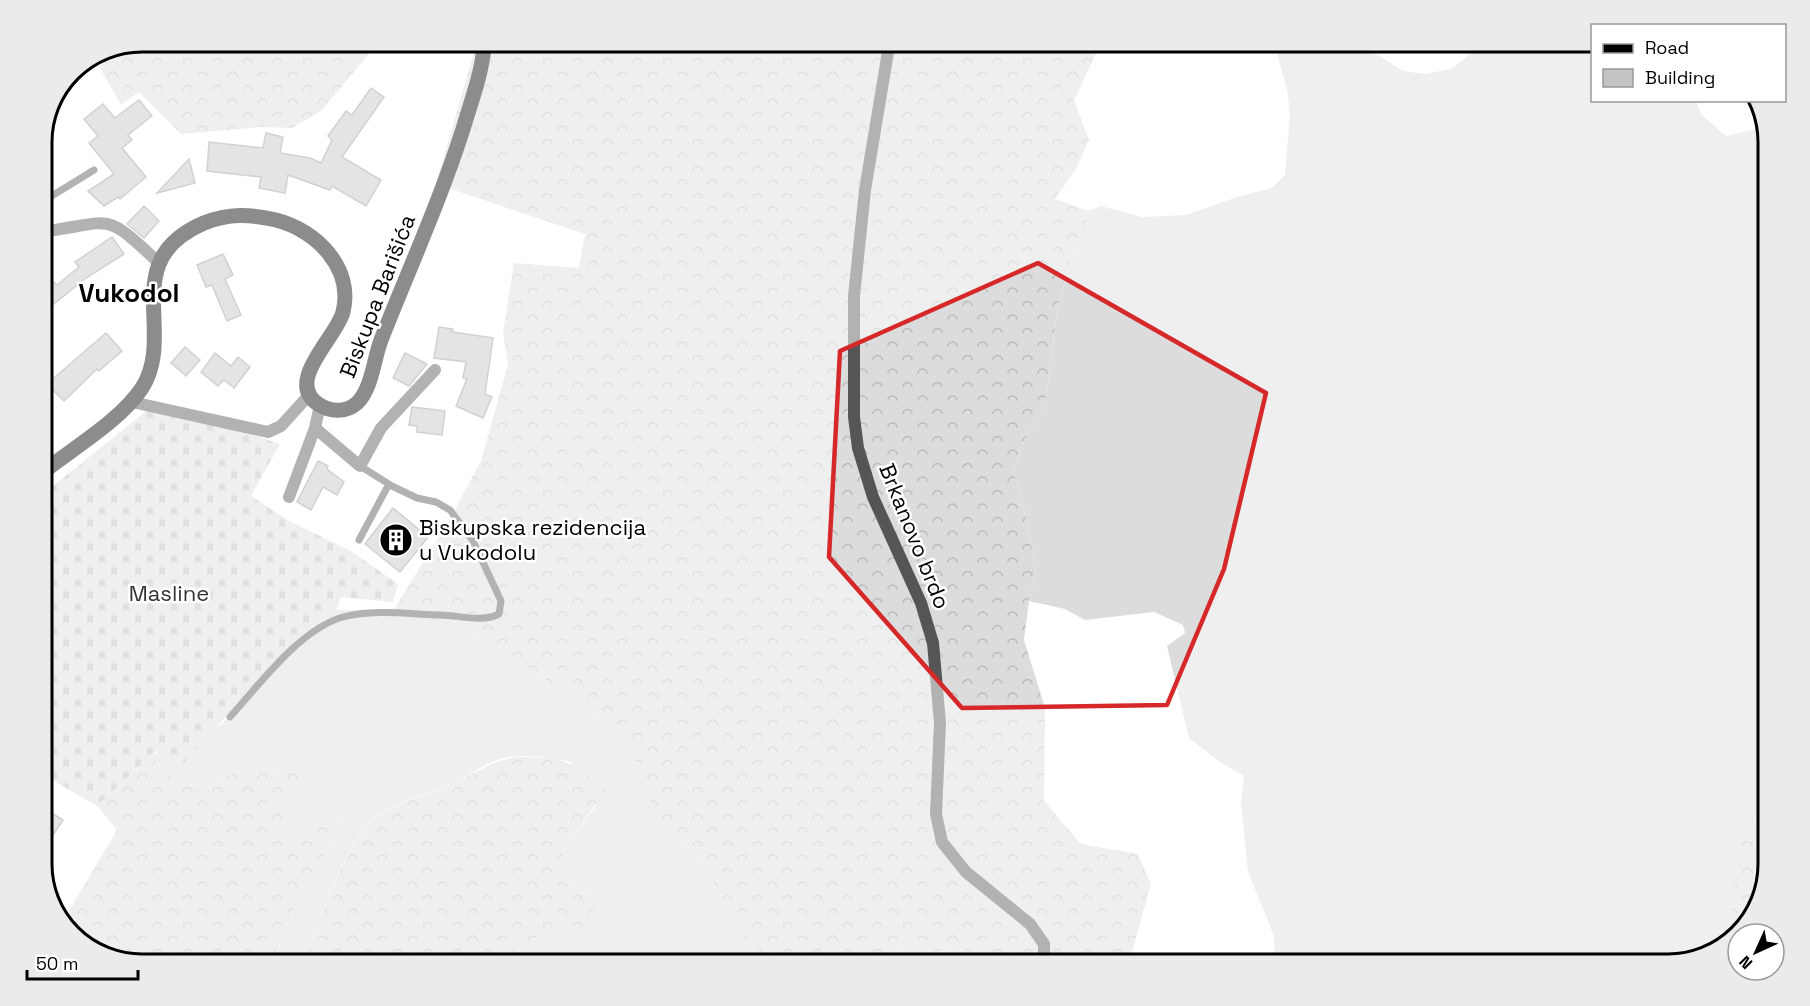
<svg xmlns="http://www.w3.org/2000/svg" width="1810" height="1006" viewBox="0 0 1810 1006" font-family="'Space Grotesk',sans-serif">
	<defs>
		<pattern id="forest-crowns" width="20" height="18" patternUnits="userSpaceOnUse" patternTransform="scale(1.5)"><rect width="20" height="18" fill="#dcdcdc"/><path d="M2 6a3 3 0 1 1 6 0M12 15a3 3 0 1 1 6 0" fill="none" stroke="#bbb"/></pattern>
		<pattern id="cemetery-stones" width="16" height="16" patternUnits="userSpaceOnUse" patternTransform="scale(1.5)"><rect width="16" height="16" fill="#dcdcdc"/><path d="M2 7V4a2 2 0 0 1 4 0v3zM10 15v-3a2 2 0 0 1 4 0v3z" fill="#bbb"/></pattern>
	</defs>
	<rect width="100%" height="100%" fill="#fff"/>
	<path fill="#dcdcdc" d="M 1592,42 L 1592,100 L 1696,101 L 1701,114 L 1726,136 L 1765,127 L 1768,136 L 1768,799 C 1750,814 1741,845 1736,869 C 1732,889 1740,940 1717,951 C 1702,958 1683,960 1668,964 L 1275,964 L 1274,936 L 1248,872 L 1241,801 L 1244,776 L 1220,762 L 1189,738 L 1167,646 L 1185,633 L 1183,625 L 1154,612 L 1085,620 L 1065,609 L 1029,601 L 1036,572 L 1027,520 L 1013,470 L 1025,439 L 1045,408 L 1058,305 L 1073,254 L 1087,231 L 1088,211 L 1101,206 L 1142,217 L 1186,215 L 1237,197 L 1272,188 L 1285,175 L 1290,114 L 1287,89 L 1274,44 L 1345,44 L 1380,56 L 1403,71 L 1425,74 L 1451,69 L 1475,50 L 1479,43 Z
		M 425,605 L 500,647 L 608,725 L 632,754 L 647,784 L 652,814 L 678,834 L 701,860 L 743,936 L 773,964 L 510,964 L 516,948 L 540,936 L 584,929 L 591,896 L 554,877 L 566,847 L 596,805 L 571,762 C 548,757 517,752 494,761 C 481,766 470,775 458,781 C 431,793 399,799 375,818 C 345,841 318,927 302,964 L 271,964 L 303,889 L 346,818 L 298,835 L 288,842 C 276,814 290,800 299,774 C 276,766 246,770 222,777 C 210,780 194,788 181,784 C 168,779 160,766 152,755 L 222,724 L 284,652 L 336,610 L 393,611 Z
		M 894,948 L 1003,955 L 1055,964 L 867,964 Z"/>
	<path fill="url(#forest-crowns)" d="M 1100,45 L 1074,100 L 1089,140 L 1077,167 L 1055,199 L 1088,211 L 1087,231 L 1073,254 L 1058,305 L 1045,408 L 1025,439 L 1013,470 L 1027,520 L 1036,572 L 1029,601 L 1024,640 L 1045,708 L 1044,801 L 1081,844 L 1138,854 L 1151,884 L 1129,963 L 1055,964 L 1003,955 L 894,948 L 867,964 L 773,964 L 743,936 L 701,860 L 678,834 L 652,814 L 647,784 L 632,754 L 608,725 L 500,647 L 425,605 L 393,611 L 450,519 L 481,461 L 508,365 L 503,333 L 514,263 L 579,268 L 585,234 L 436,184 L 475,48 Z
		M 374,48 L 321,111 L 292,128 L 261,127 L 181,134 L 139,92 L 121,105 L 95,59 L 71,72 L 104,50 Z
		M 152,755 C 160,766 168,779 182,784 C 195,788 210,780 222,777 C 247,770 276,766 300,774 C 289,798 277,816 288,841 L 298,835 L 346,818 L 303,889 L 271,964 L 143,964 L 93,951 L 63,921 L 117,830 L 97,806 Z
		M 516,757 C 566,757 567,759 605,790 L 566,847 L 554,877 L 591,896 L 597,923 L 584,929 L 540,936 L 516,948 L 510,964 L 302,964 C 317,929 347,837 377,817 C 397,802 421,796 444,787 C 470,778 487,762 516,757 Z
		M 1768,799 L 1768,864 L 1755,913 L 1727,941 C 1738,895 1728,831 1768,799 Z"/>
	<path fill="url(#cemetery-stones)" d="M 150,408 L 208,419 L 280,444 L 251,496 L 289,521 L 351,551 L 398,584 L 393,602 L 341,597 L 336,610 L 284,652 L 183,764 L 171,766 L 156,751 L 97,806 L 42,774 L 42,501 L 53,486 Z"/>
	<path fill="#c4c4c4" stroke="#999" stroke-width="1.5" d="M 371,88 L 384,97 L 342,157 L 381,180 L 366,206 L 332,186 L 330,190 L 288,175 L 285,193 L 259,188 L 261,177 L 207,171 L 209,142 L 263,148 L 266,133 L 283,137 L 280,153 L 310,158 L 321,163 L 332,140 L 328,136 L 346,111 L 352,115 Z
		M 139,100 L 152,116 L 128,135 L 132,140 L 122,148 L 146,177 L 120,199 L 118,197 L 104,206 L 88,191 L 114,174 L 89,143 L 98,136 L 84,119 L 103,104 L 115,118 Z
		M 189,159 L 195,183 L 157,193 Z
		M 144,206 L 159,221 L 144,238 L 127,224 Z
		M 112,237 L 124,254 L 86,278 L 49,308 L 42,299 L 42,272 L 57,285 L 79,267 L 75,262 Z
		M 223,254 L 233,275 L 225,279 L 241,315 L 227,321 L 212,285 L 206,287 L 197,265 Z
		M 439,327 L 453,329 L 452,332 L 493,338 L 485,394 L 492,397 L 483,418 L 456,406 L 467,379 L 463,378 L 466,362 L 434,358 Z
		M 106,333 L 122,351 L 99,371 L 97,369 L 64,401 L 47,384 Z
		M 185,347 L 200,360 L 186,376 L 171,363 Z
		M 215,353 L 231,366 L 238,357 L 250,367 L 234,388 L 224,380 L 218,386 L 201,372 Z
		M 405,353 L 427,364 L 409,386 L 393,378 Z
		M 412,407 L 445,411 L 442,435 L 417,432 L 417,426 L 409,425 Z
		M 318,461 L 328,466 L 327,469 L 344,482 L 337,495 L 323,487 L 311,510 L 297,502 Z
		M 393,508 L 428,537 L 400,572 L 365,544 Z
		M 42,807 L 63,820 L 42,852 Z"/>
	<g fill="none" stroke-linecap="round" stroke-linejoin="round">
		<path stroke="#555" stroke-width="7" d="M 42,202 L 94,170
			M 359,540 L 389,484
			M 230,717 C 259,685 300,629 343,617 C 373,609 409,614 440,615 C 459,615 481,623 499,614 L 501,601 L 473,541 L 450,510 L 436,502 L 417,498 L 392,486 L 360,466"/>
		<path stroke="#555" stroke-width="12" d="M 889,46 L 865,190 L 854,296 L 854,417 L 858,448 L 873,497 L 921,603 L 933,643 L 940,723 L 936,814 L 942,842 L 966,872 L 1030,924 L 1044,944 L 1044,964
			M 42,232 C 114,222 103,210 159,263
			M 132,402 L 268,432 L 281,426 L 310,394
			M 315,428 L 360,466 L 381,428 L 435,370
			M 289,497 L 315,428 L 320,405"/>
		<path stroke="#000" stroke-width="15" d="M 42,473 C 73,448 120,421 142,388 C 177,333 117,260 204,223 C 229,213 250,214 276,220 C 316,230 354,268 343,312 C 337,337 284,381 318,404 C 330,412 346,413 357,403 C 372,389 374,358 381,340 C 409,269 440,201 463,129 C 471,102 481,76 484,48"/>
	</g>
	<path d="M0 0H1810V1006H0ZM 1038,263 L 1266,393 L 1224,569 L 1167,705 L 962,708 L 829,557 L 840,351 Z" fill="#fff" fill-opacity=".55" fill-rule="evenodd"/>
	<path fill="none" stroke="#d62828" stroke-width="4.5" stroke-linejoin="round" d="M 1038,263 L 1266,393 L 1224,569 L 1167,705 L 962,708 L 829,557 L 840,351 Z"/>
	<defs>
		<symbol id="building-disc" viewBox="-11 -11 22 22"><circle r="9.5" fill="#000" stroke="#fff"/><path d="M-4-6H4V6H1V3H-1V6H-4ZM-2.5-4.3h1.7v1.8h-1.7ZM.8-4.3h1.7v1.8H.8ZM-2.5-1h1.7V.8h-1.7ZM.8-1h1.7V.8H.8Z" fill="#fff"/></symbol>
	</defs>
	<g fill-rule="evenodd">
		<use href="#building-disc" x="377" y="521" width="38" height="38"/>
	</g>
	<g text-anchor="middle" stroke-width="5" stroke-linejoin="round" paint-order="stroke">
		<g font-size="22" fill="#000" stroke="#fff">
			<text transform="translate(377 296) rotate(-69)" y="8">Biskupa Barišića</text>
			<text transform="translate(915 536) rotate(68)" y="8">Brkanovo brdo</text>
		</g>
		<g font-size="22" fill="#000" stroke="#fff" text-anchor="start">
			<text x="419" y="535">Biskupska rezidencija<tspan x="419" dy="25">u Vukodolu</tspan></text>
		</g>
		<g font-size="22" fill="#333" stroke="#fff">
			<text x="169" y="601">Masline</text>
		</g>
		<g font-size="26" font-weight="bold" fill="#000" stroke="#fff">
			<text x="129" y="302">Vukodol</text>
		</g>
	</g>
	<path d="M0 0H1810V1006H0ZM142 52H1668A90 90 0 0 1 1758 142V864A90 90 0 0 1 1668 954H142A90 90 0 0 1 52 864V142A90 90 0 0 1 142 52Z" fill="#ebebeb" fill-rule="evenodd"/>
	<path fill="none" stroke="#000" stroke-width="3" d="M142 52H1668A90 90 0 0 1 1758 142V864A90 90 0 0 1 1668 954H142A90 90 0 0 1 52 864V142A90 90 0 0 1 142 52Z"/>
	<rect x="1591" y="24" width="195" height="78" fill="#ffffff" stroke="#999999" stroke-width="1.5"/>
	<rect x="1603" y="44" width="30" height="9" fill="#000000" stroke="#999999" stroke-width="1.5"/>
	<text x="1645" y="54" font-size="18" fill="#000000">Road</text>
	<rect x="1603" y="69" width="30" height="18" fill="#c4c4c4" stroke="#999999" stroke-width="1.5"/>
	<text x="1645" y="84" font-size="18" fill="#000000">Building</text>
	<g transform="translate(1756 952) rotate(225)"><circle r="28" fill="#ffffff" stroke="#999999" stroke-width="1.5"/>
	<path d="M0-4.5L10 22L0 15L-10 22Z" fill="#000000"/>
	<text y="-9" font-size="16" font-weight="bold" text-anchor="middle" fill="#000000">N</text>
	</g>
	<path d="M27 970v9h111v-9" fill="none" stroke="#000000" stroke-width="3"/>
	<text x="36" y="970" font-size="18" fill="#000000" stroke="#ffffff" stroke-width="4.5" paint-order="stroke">50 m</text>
</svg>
